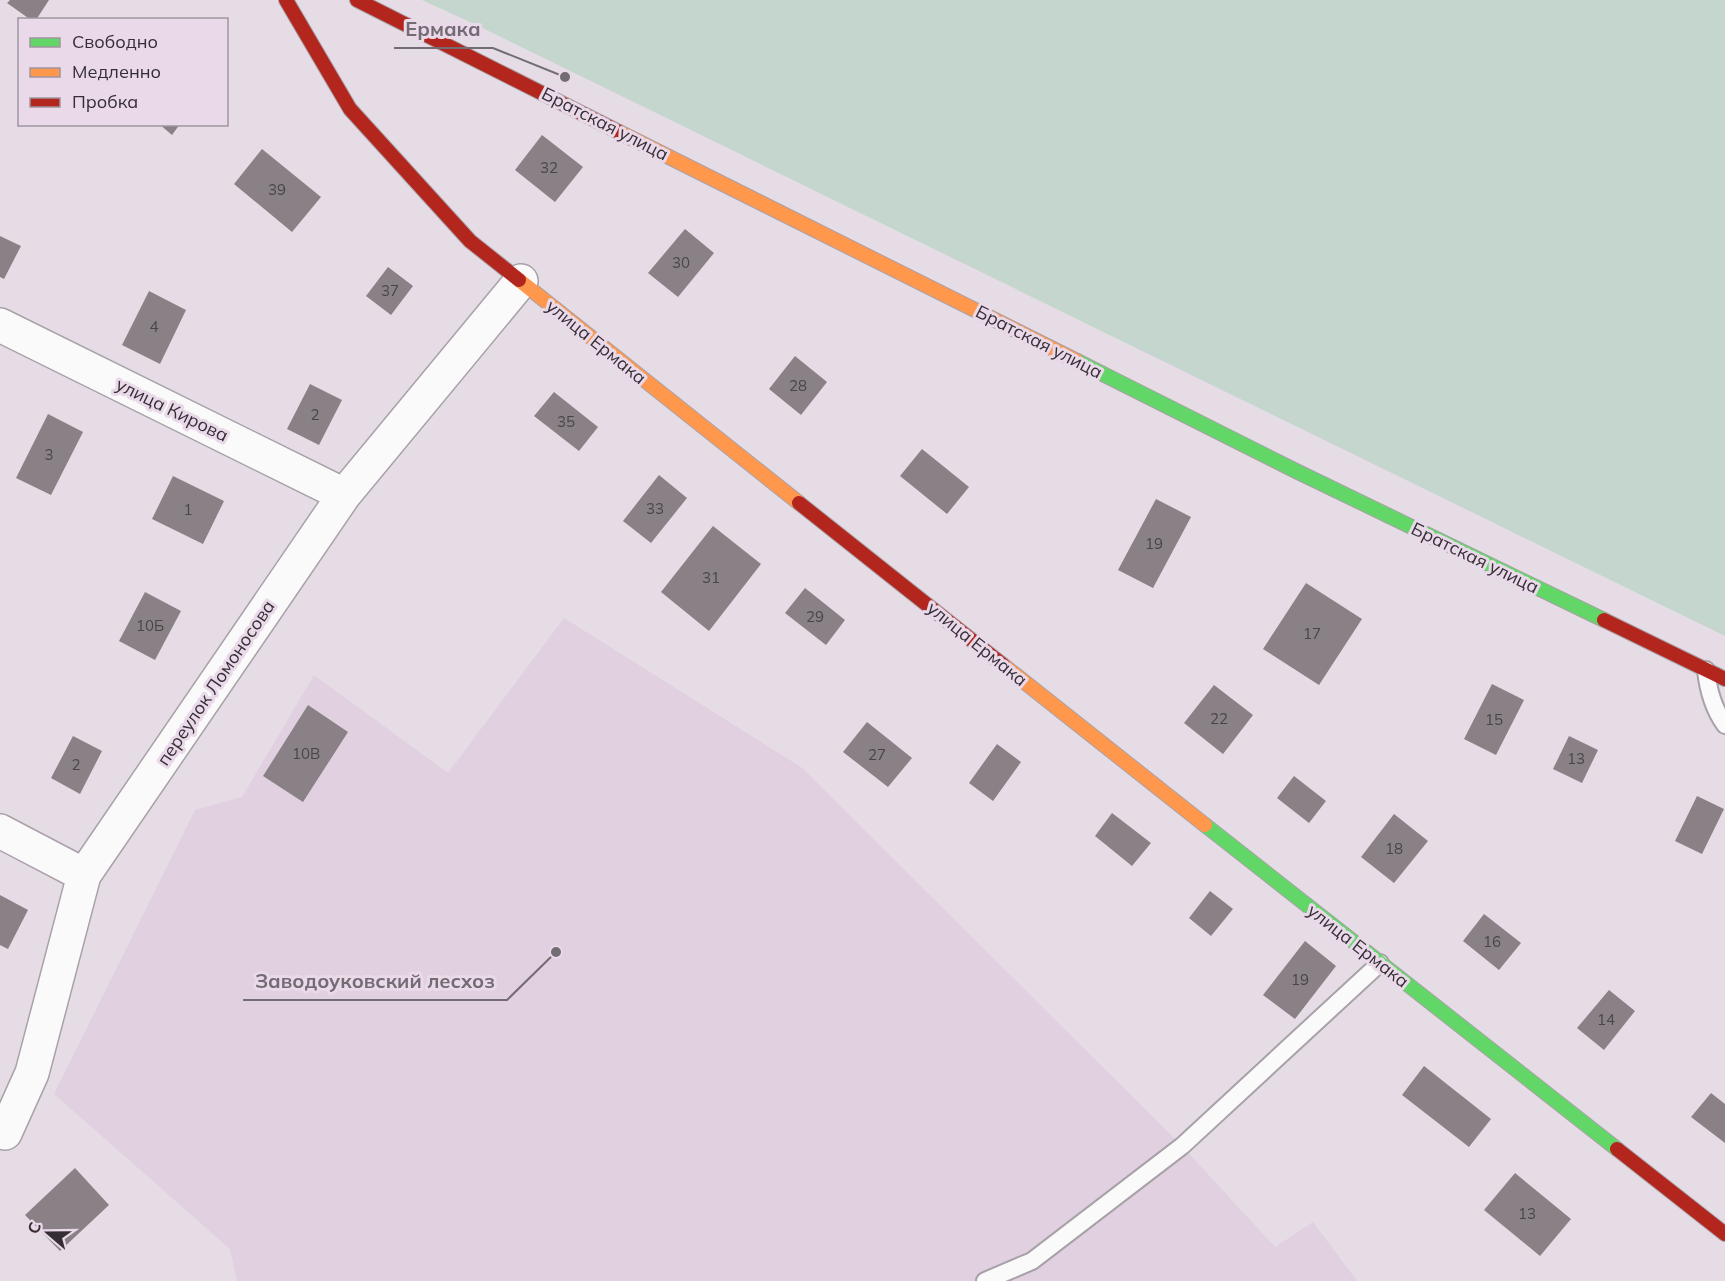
<svg xmlns="http://www.w3.org/2000/svg" width="1725" height="1281" viewBox="0 0 1725 1281" font-family="Mulish,sans-serif">
	<rect width="100%" height="100%" fill="#e6dce6"/>
	<path fill="#e0d0e0" d="M 564,618 L 801,767 L 1182,1146 L 1275,1247 L 1313,1222 L 1357,1281 L 237,1281 L 230,1249 L 54,1094 L 195,810 L 242,797 L 314,675 L 448,773 Z"/>
	<path fill="#c4d6cd" d="M 422,0 L 1725,0 L 1725,636 L 472,23 Z"/>
	<path fill="#898185" d="M 10,0 L 49,0 L 36,20 L 31,20 L 7,3 Z
		M 159,124 L 180,124 L 172,135 Z
		M 542,135 L 583,167 L 555,202 L 515,170 Z
		M 262,149 L 321,197 L 292,232 L 234,184 Z
		M 685,229 L 714,253 L 678,297 L 648,273 Z
		M 0,236 L 21,246 L 4,279 L 0,277 Z
		M 388,267 L 413,286 L 391,315 L 366,296 Z
		M 149,291 L 186,310 L 160,364 L 122,345 Z
		M 795,356 L 827,382 L 801,415 L 769,389 Z
		M 310,384 L 342,400 L 319,445 L 287,429 Z
		M 554,392 L 598,427 L 579,451 L 534,416 Z
		M 48,414 L 83,432 L 51,495 L 16,478 Z
		M 922,449 L 969,487 L 947,514 L 900,476 Z
		M 659,475 L 687,498 L 651,543 L 623,521 Z
		M 173,476 L 224,501 L 203,544 L 152,519 Z
		M 1156,499 L 1191,517 L 1153,588 L 1118,570 Z
		M 713,526 L 761,564 L 709,631 L 661,592 Z
		M 1306,583 L 1362,619 L 1319,685 L 1263,649 Z
		M 805,588 L 845,620 L 826,645 L 785,613 Z
		M 145,592 L 181,611 L 155,660 L 119,641 Z
		M 1492,684 L 1524,700 L 1496,755 L 1464,739 Z
		M 1214,685 L 1253,715 L 1223,754 L 1184,723 Z
		M 308,705 L 348,732 L 303,802 L 263,776 Z
		M 867,722 L 912,758 L 888,787 L 843,752 Z
		M 73,736 L 102,751 L 80,794 L 51,778 Z
		M 1569,736 L 1598,750 L 1582,783 L 1553,769 Z
		M 997,744 L 1021,762 L 993,801 L 969,783 Z
		M 1294,776 L 1326,801 L 1309,823 L 1277,798 Z
		M 1697,796 L 1724,809 L 1702,854 L 1675,841 Z
		M 1112,813 L 1151,843 L 1132,866 L 1095,836 Z
		M 1394,814 L 1428,841 L 1394,883 L 1361,857 Z
		M 1210,891 L 1233,909 L 1211,936 L 1189,918 Z
		M 0,895 L 28,910 L 8,949 L 0,945 Z
		M 1484,914 L 1521,943 L 1499,970 L 1463,941 Z
		M 1305,941 L 1336,966 L 1295,1019 L 1263,995 Z
		M 1609,990 L 1635,1011 L 1604,1050 L 1577,1028 Z
		M 1424,1066 L 1491,1119 L 1469,1147 L 1402,1095 Z
		M 1711,1093 L 1725,1104 L 1725,1143 L 1691,1117 Z
		M 75,1168 L 109,1205 L 60,1251 L 25,1215 Z
		M 1515,1173 L 1571,1219 L 1540,1256 L 1484,1210 Z"/>
	<g fill="none" stroke-linecap="round" stroke-linejoin="round">
		<defs>
			<path id="lane" d="M 1706,670 C 1708,690 1713,708 1725,725
				M 985,1281 L 1032,1261 L 1182,1146 L 1380,963"/>
			<path id="street" d="M 0,325 L 344,495
				M 0,831 L 84,875
				M 5,1133 L 32,1073 L 84,875 L 344,495 L 521,281"/>
			<path id="fast" d="M 1077,361 L 1296,471 L 1604,620
				M 1205,825 L 1617,1149"/>
			<path id="slow" d="M 619,132 L 1077,361
				M 519,280 L 799,503
				M 1003,665 L 1205,825"/>
			<path id="jam" d="M 286,0 L 350,109 L 470,241 L 519,280
				M 357,0 L 619,132
				M 799,503 L 1003,665
				M 1604,620 L 1725,679
				M 1617,1149 L 1725,1234"/>
		</defs>
		<use href="#lane" stroke="#a8a1a8" stroke-width="20"/>
		<use href="#street" stroke="#a8a1a8" stroke-width="36"/>
		<use href="#fast" stroke="#a8a1a8" stroke-width="16"/>
		<use href="#slow" stroke="#a8a1a8" stroke-width="16"/>
		<use href="#jam" stroke="#a8a1a8" stroke-width="16"/>
		<use href="#lane" stroke="#fbfafb" stroke-width="16"/>
		<use href="#street" stroke="#fbfafb" stroke-width="33"/>
		<use href="#fast" stroke="#63d668" stroke-width="14"/>
		<use href="#slow" stroke="#ff974d" stroke-width="14"/>
		<use href="#jam" stroke="#b3261e" stroke-width="14"/>
	</g>
	<g text-anchor="middle" stroke-width="6" stroke-linejoin="round" paint-order="stroke">
		<g font-size="15" fill="#4a4449">
			<text x="549" y="173">32</text>
			<text x="277" y="195">39</text>
			<text x="681" y="268">30</text>
			<text x="390" y="296">37</text>
			<text x="154" y="332">4</text>
			<text x="798" y="391">28</text>
			<text x="315" y="420">2</text>
			<text x="566" y="427">35</text>
			<text x="49" y="460">3</text>
			<text x="655" y="514">33</text>
			<text x="188" y="515">1</text>
			<text x="1154" y="549">19</text>
			<text x="711" y="583">31</text>
			<text x="815" y="622">29</text>
			<text x="150" y="631">10Б</text>
			<text x="1312" y="639">17</text>
			<text x="1219" y="724">22</text>
			<text x="1494" y="725">15</text>
			<text x="306" y="759">10В</text>
			<text x="877" y="760">27</text>
			<text x="1576" y="764">13</text>
			<text x="76" y="770">2</text>
			<text x="1394" y="854">18</text>
			<text x="1492" y="947">16</text>
			<text x="1300" y="985">19</text>
			<text x="1606" y="1025">14</text>
			<text x="1527" y="1219">13</text>
		</g>
		<g font-size="18" fill="#352f35" stroke="#e9d9e9">
			<text transform="translate(605 124) rotate(27)" y="6">Братская улица</text>
			<text transform="translate(596 342) rotate(39)" y="6">улица Ермака</text>
			<text transform="translate(1039 342) rotate(27)" y="6">Братская улица</text>
			<text transform="translate(172 410) rotate(26)" y="6">улица Кирова</text>
			<text transform="translate(1475 558) rotate(26)" y="6">Братская улица</text>
			<text transform="translate(977 644) rotate(39)" y="6">улица Ермака</text>
			<text transform="translate(216 683) rotate(-56)" y="6">переулок Ломоносова</text>
			<text transform="translate(1358 946) rotate(38)" y="6">улица Ермака</text>
		</g>
	</g>
	<path fill="none" stroke="#736c73" stroke-width="2" d="M565 77L493 48H394M556 952L507 1000H243"/>
	<g fill="#736c73" stroke="#e9d9e9" stroke-width="2">
		<circle cx="565" cy="77" r="6"/>
		<circle cx="556" cy="952" r="6"/>
	</g>
	<g font-size="20" text-anchor="middle" font-weight="bold" fill="#736c73" stroke="#e9d9e9" stroke-width="6" stroke-linejoin="round" paint-order="stroke">
		<text x="443" y="36">Ермака</text>
		<text x="375" y="988">Заводоуковский лесхоз</text>
	</g>
	<rect x="18" y="18" width="210" height="108" fill="#e9d9e9" stroke="#a195a1" stroke-width="1.5"/>
	<rect x="30" y="38" width="30" height="9" fill="#63d668" stroke="#a195a1" stroke-width="1.5"/>
	<text x="72" y="48" font-size="18" fill="#352f35">Свободно</text>
	<rect x="30" y="68" width="30" height="9" fill="#ff974d" stroke="#a195a1" stroke-width="1.5"/>
	<text x="72" y="78" font-size="18" fill="#352f35">Медленно</text>
	<rect x="30" y="98" width="30" height="9" fill="#b3261e" stroke="#a195a1" stroke-width="1.5"/>
	<text x="72" y="108" font-size="18" fill="#352f35">Пробка</text>
	<g transform="translate(48 1233) rotate(290)" stroke="#e9d9e9" stroke-width="4.5" paint-order="stroke">
	<path d="M0-4.5L10 22L0 15L-10 22Z" fill="#352f35"/>
	<text y="-9" font-size="16" font-weight="bold" text-anchor="middle" fill="#352f35">С</text>
	</g>
</svg>
